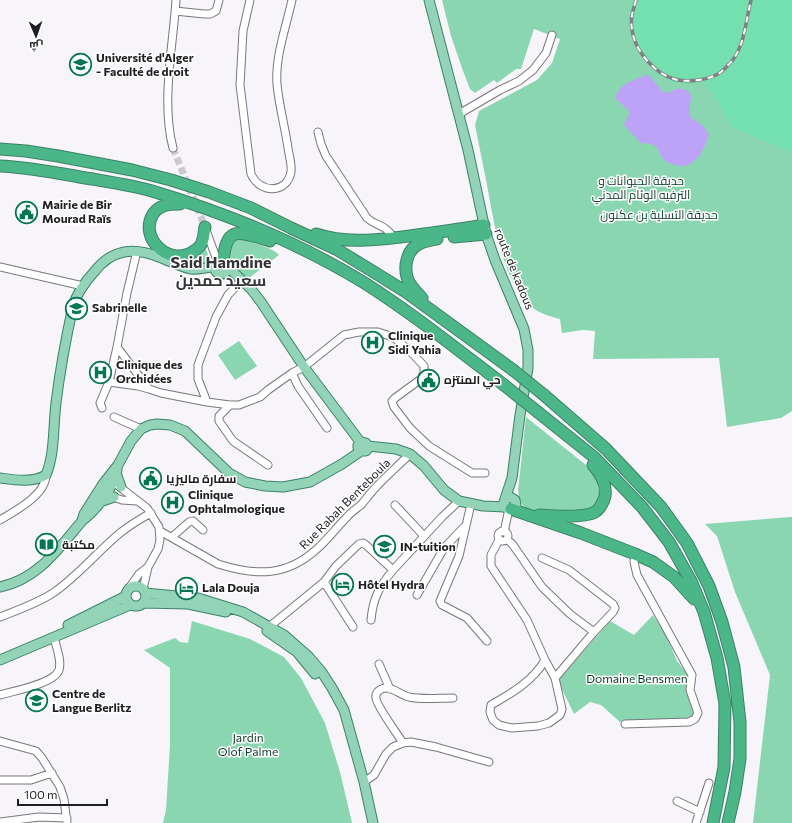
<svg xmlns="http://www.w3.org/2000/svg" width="792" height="823" viewBox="0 0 792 823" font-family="Commissioner,Cairo,sans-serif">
	<rect width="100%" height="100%" fill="#f7f5fa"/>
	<path fill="#8ad6b1" d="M 442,0 L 792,0 L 792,411 L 781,418 L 727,427 L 719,358 L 593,359 L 595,331 L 583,330 L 562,333 L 560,319 C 549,316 540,314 532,307 C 502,281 494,222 487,185 C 483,165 479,145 475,125 L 479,111 L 537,80 L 552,63 L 560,39 L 534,29 L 521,69 L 516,69 L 497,83 L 494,80 L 475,93 L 470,89 L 463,71 L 451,36 Z
		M 240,239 C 250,242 272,247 279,255 L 248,279 C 237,272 230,266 227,252 L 234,240 Z
		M 205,247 L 210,260 L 207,265 L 200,266 L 180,263 L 192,260 Z
		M 239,341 L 257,366 L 235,380 L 218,355 Z
		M 526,417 L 586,465 L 596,478 L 600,497 L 598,504 L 587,512 L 532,511 C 521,505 520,504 518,491 Z
		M 790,517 L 792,517 L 792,823 L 753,823 L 770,675 L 735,592 L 717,536 L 705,524 Z
		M 653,615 L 666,635 L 677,661 L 690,677 L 687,686 L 694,713 L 691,718 L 680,720 L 620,722 L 601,705 L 590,702 L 574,714 L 558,681 L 610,621 L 634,635 Z
		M 192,621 L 250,639 L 284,657 L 301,678 L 325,723 L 340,772 L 352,823 L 163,823 L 166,810 L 170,745 L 170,668 L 144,650 L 175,638 L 180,642 L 188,643 Z"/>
	<path fill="#75e0af" d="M 631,0 L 792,0 L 792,153 L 732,127 L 705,81 L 686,84 L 675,83 L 657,74 L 632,41 L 628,22 Z"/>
	<path fill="#bda3f8" d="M 649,75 L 662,91 L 668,93 L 678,88 L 689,91 L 691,98 L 689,112 L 691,118 L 702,125 L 709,134 C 705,148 697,167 680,166 C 674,165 666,163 662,158 C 659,154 659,148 654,145 C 649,143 647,143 642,144 L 624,125 L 630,112 L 616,99 C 617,84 637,78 649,75 Z"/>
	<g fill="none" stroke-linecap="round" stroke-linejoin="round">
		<path stroke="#cccacf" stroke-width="7" stroke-dasharray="7 3.5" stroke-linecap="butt" d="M 173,148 L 205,227"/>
		<defs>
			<path id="minor" d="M 250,0 L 243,31 L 240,85 L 251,174 C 260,194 287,194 291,172 C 292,164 289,156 288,148 C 285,127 279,106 277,84 C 275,57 286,27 292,0
				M 175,11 L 204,14 L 210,14 L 216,11 L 219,0
				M 459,114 L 500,90 L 519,81 L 533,70 L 546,53 L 552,35
				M 318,132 L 321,144 L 326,156 L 367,218 C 377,227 384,223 394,238
				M 173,148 C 161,103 173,46 176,0
				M 206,230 L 218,263
				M 137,251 L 127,293 L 117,347 L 149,389 L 161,393 L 207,402 L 230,405 L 239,405 L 260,397 L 268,390 L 292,373 L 304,367 L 344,335 L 359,332 L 378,332 L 393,337 L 410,351 L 424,366 L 424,373 L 421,379 L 395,398 L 392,401 L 394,407 L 410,428 L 429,446 L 472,473 L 485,473
				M 0,267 L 83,286
				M 292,373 L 298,386 L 327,428
				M 109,382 L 138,386 L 149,389
				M 207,402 L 198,379 L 198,365 L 216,317 L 228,295 L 241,281
				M 230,405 L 219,416 L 219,421 L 233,441 L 268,465
				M 102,408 L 100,403 L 109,382 L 117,347
				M 114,417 L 141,429
				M 116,484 L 147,508 L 159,527 L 160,540 L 158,549 L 148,567 L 143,589
				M 110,496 L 122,500 L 137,501
				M 471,504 L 459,556 L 440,601 L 442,605 L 467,618 L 487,641
				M 395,505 L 424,536
				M 0,520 C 15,511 46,495 46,475
				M 160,531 L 218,564 C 256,576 287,577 318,548 C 328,539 337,527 347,517 C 351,512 356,509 361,505 C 366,499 371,492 377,486 C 387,475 399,465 410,454
				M498 536a5 5 0 1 1 10 0a5 5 0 1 1-10 0Z
				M 504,532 L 509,509
				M 172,537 L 189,522 L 193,521 L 203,530
				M 507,539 L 513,545 L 542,587 L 570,614 L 594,632
				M 499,540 L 491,555 L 491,566 L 527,620 L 545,660 L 555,678 L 562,709 L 560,715 L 549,723 L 538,726 L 512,728 L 499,725 L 493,720 L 490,712 L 491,705 C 512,693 533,681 545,660
				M 542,558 L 569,570 L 613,604 L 615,608 L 613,612 L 594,632 L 555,678
				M 324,582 L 353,627
				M 127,591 L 139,574 L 148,567
				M 417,595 L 444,548 L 464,527
				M 0,617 C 18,610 38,603 53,593 C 78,576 97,552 120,533 C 130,525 140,519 151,513
				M 371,620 C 373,598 379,587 393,570
				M 269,627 L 324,582 L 336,566 L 359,544 L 363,543 L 366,545 L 393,570 L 442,517 L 459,501
				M 379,664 L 390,689
				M 0,695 C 13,691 54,684 59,670 C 62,660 56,647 54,637
				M 625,724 L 689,722 L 695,719 L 698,713 L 690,690 L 692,675 L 637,575 L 634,562 L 635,554
				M 0,741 L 36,751 L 42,758 L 60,787 L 64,799 L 67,823
				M 403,743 C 398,735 376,705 376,698 C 375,692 381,688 386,688 C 394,688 401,695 409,697 C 423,700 438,698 453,698
				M 0,780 L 31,780 L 52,773
				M 364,782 L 374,775 L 386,754 L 393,747 L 403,743 L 411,742 L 436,747 L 489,762
				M 677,801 L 700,812
				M 0,822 L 39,817 L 67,818
				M 696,823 L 709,783"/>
			<path id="major" d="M 429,0 L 468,150 L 486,234 L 495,260 L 524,329 L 528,350 L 528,368 L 520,415 L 512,478 L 504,502 L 506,508 L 513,508 L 516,506 L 515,500 L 510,497 L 506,498
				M215 268a6 6 0 1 1 12 0a6 6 0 1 1-12 0Z
				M 227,266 L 251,289 L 261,302 L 304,367 L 361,443
				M 368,446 L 396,449 L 410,454 L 424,466 L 444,490 L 459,501 L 483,506 L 505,507
				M 116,473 L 121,487
				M 0,478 C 15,480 33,483 46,475 C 55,453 53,427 56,403 C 60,370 66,338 73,306 C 77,293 85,282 94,272 C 112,249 133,247 159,257 C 170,261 180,267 191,269 C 199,270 207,268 215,266
				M 100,502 L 114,497
				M 82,521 L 84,514 L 103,484 L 118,465 L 131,441 L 141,429 L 150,425 L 157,424 L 170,425 L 185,431 L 229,473 L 245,482 L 265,486 L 283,487 L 310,482 L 342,464 L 361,451 L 366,451 L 368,448 L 366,443 L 362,442 L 358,445 L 358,448 L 361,451
				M126 596a10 10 0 1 1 20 0a10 10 0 1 1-20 0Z
				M 0,587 C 38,579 58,549 82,521 C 98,508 112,490 117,470
				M 145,593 L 198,598 L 243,612 L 284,635 L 309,657 L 321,671 L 332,688 L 344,710 L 364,782 L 373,823
				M 143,603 L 188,604 L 226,612
				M 68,625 L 126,596
				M 267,631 L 297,652 L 315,674
				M 0,660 L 130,605"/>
			<path id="highway" d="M 0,149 L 26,151 L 58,156 L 132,170 L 171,180 L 209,192 L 251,208 L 291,228 L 336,249 L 369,269 L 406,292 L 513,370
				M 0,166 C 25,167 50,172 75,176 C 101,181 127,184 152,191 C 226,213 297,242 363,282 C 412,313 458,350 504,385
				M 180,204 C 170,204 160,204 153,214 C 138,239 171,268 194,251 C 197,249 201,246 202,242 C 204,238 204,232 205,227
				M 316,234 C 348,245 384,239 417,235 C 439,232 462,229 484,225
				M 454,237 L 486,234
				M 223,263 C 226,223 240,232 270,241
				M 422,298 C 416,292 409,285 407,277 C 404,266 407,249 419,244 C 424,241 431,240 437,239
				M 544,395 L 606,449 L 661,507 L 687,543 L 709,586 L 722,622 L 734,667 L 740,722 L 740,759 L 735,792 L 728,823
				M 539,413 L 594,457 L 642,507 L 669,542 L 691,581 L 704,612 L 717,658 L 725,704 L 724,767 L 713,823
				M 511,509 L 581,533 L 635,554 L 653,562 L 674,577 L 694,599
				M 539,515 C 552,516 585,518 595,512 C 600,509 604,501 605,496 C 607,484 600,473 593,465"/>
		</defs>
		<use href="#minor" stroke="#78777b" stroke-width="9"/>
		<use href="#major" stroke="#3c8265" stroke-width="11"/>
		<use href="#highway" stroke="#3c8265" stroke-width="13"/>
		<use href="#minor" stroke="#fff" stroke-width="7"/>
		<use href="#major" stroke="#93d4b8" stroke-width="9"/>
		<use href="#highway" stroke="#4bb789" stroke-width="11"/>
		<defs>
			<path id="rail" d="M 636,0 C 633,10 630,19 632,30 C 635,51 654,73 674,79 C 686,83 711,80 721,72 C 725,69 729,64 732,61 C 745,44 746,20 751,0"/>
		</defs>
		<use href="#rail" stroke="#807f82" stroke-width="3.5"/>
		<use href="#rail" stroke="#fff" stroke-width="2" stroke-dasharray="6" stroke-linecap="butt"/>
		<defs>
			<path id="highway-bridge" d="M 513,370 L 544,395
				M 504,385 L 539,413"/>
		</defs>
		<use href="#highway-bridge" stroke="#3c8265" stroke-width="13" stroke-linecap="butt"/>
		<use href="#highway-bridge" stroke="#4bb789" stroke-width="11"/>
	</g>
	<defs>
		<symbol id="university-ring" viewBox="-11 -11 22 22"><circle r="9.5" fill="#fff" stroke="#047651" stroke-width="1.5"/><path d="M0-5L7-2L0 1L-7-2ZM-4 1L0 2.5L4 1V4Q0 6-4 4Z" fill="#047651"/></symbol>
		<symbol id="civic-ring" viewBox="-11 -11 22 22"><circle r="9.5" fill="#fff" stroke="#047651" stroke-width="1.5"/><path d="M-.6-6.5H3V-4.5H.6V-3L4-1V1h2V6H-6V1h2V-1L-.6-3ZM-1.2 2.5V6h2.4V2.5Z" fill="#047651"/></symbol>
		<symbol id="school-ring" viewBox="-11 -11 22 22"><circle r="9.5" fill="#fff" stroke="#047651" stroke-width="1.5"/><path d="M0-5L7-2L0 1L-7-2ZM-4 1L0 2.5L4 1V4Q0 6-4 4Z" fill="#047651"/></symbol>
		<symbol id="hospital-ring" viewBox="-11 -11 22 22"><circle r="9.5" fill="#fff" stroke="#047651" stroke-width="1.5"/><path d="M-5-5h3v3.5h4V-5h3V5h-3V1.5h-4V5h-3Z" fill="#047651"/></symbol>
		<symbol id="library-ring" viewBox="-11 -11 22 22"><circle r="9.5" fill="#fff" stroke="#047651" stroke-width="1.5"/><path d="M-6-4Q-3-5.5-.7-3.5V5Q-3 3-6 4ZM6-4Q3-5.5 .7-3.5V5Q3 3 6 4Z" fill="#047651"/></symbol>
		<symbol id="hotel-ring" viewBox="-11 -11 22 22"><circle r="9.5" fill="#fff" stroke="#047651" stroke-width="1.5"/><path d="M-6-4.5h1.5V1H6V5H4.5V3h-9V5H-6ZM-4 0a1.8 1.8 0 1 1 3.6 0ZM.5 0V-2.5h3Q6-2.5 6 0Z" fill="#047651"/></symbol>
	</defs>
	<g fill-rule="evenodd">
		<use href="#university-ring" x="68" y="52" width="25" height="25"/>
		<use href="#civic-ring" x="14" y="200" width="25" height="25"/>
		<use href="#school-ring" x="64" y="296" width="25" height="25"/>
		<use href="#hospital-ring" x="360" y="330" width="25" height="25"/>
		<use href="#hospital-ring" x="88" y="360" width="25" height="25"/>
		<use href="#civic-ring" x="416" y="368" width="25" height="25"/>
		<use href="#civic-ring" x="138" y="466" width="25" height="25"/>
		<use href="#hospital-ring" x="160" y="490" width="25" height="25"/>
		<use href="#library-ring" x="34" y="532" width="25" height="25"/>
		<use href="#school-ring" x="372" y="534" width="25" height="25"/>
		<use href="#hotel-ring" x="330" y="572" width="25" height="25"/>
		<use href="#hotel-ring" x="174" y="576" width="25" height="25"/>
		<use href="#school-ring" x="24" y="688" width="25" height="25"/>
	</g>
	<g text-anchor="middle" stroke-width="3" stroke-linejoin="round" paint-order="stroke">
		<g font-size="12" font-weight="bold" fill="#1f1f21" stroke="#fff" text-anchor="start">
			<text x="96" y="62">Université d'Alger<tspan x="96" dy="14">- Faculté de droit</tspan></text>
			<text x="42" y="209">Mairie de Bir<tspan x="42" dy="14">Mourad Raïs</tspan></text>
			<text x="92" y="312">Sabrinelle</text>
			<text x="388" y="340">Clinique<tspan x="388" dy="14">Sidi Yahia</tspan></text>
			<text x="116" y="369">Clinique des<tspan x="116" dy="14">Orchidées</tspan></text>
			<text x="444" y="384">حي المنتزه</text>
			<text x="166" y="483">سفارة ماليزيا</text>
			<text x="188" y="499">Clinique<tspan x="188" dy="14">Ophtalmologique</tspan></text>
			<text x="62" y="549">مكتبة</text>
			<text x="400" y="551">IN-tuition</text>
			<text x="358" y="589">Hôtel Hydra</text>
			<text x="202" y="592">Lala Douja</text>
			<text x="52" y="698">Centre de<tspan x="52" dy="14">Langue Berlitz</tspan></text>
		</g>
		<g font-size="12" fill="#0a3a27" stroke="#fff">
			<text x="641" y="185">حديقة الحيوانات و<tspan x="641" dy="14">الترفيه الوئام المدني</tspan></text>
			<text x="659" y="219">حديقة التسلية بن عكنون</text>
			<text x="637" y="683">Domaine Bensmen</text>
			<text x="248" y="742">Jardin<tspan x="248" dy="14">Olof Palme</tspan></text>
		</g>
		<g font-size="12" fill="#1f1f21" stroke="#fff">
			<text transform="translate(514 269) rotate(68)" y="4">route de kadous</text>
			<text transform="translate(345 504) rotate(-45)" y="4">Rue Rabah Benteboula</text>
		</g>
		<g font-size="16" font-weight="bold" fill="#343337" stroke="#fff">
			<text x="221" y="268">Said Hamdine<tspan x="221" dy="18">سعيد حمدين</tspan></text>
		</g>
	</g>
	<g transform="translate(36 36) rotate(178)" stroke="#ffffff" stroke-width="3" paint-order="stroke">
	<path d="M0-3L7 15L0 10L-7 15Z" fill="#1f1f21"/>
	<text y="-6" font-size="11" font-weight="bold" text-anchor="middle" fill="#1f1f21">ش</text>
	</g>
	<path d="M18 799v6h89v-6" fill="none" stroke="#1f1f21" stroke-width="2"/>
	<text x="24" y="799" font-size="12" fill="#1f1f21" stroke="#ffffff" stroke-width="3" paint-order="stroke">100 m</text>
</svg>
